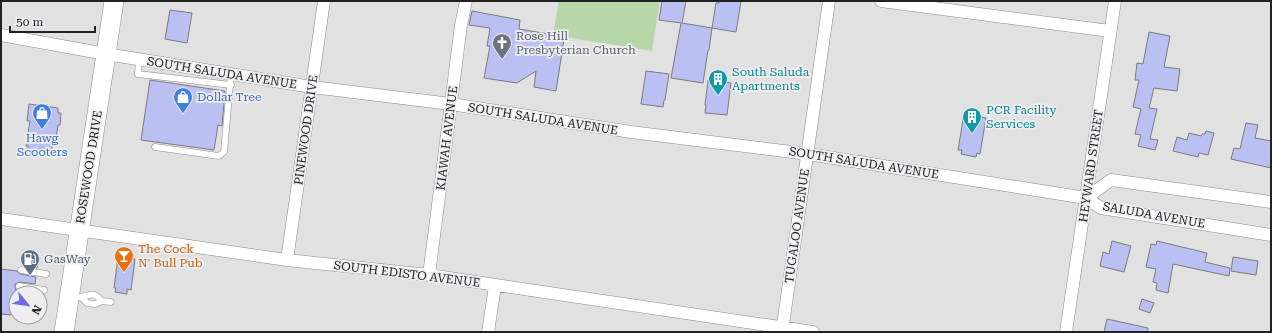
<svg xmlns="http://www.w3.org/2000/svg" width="1272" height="333" viewBox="0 0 1272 333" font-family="'Roboto Serif',serif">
	<rect width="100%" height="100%" fill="#e1e1e2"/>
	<path fill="#b8d7a9" d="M 559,1 L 660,1 L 652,51 L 553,35 Z"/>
	<path fill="#bbc0f2" stroke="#7b7b7c" d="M 662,1 L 686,1 L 682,23 L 712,28 L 716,3 L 719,3 L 720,1 L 741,1 L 736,32 L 712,28 L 709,50 L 708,50 L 703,83 L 671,78 L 681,23 L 659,20 Z
		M 170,10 L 192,13 L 187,43 L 165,39 Z
		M 472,11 L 520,20 L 519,29 L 555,35 L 554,38 L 564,39 L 556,91 L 534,87 L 536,71 L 517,83 L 484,78 L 490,46 L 487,46 L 490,28 L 469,25 Z
		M 1149,32 L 1170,36 L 1164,67 L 1180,69 L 1177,91 L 1154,88 L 1149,108 L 1157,109 L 1150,139 L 1158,140 L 1155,150 L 1138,146 L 1141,135 L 1135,134 L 1141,109 L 1133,107 L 1139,80 L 1135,80 L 1137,63 L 1143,64 Z
		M 646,71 L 669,74 L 665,100 L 664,100 L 663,107 L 641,104 Z
		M 150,80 L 225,91 L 222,126 L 218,125 L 214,150 L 141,140 Z
		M 708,80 L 731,83 L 727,115 L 705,113 L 706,105 L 705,105 Z
		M 29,104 L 58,108 L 58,113 L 61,113 L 60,125 L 58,125 L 55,145 L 52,145 L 52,149 L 40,148 L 40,153 L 28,152 L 28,146 L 26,146 L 30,121 L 27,121 Z
		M 964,114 L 986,118 L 980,154 L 977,153 L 976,157 L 961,154 L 962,150 L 958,150 Z
		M 1246,123 L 1258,125 L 1255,138 L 1271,141 L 1271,168 L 1231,159 L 1234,148 L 1240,149 Z
		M 1206,131 L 1214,133 L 1208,155 L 1199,153 L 1198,157 L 1173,151 L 1177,137 L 1187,140 L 1189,133 L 1201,136 L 1202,134 L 1205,134 Z
		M 1112,241 L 1131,246 L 1124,272 L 1100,266 L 1103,252 L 1109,254 Z
		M 1157,241 L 1207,253 L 1205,262 L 1230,268 L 1229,276 L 1173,264 L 1168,293 L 1156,290 L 1157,283 L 1153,282 L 1156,269 L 1146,267 L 1151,244 L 1156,245 Z
		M 26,257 L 39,259 L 37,268 L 25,266 Z
		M 118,257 L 135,259 L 131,290 L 127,289 L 127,294 L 115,292 L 116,288 L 114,288 Z
		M 1233,257 L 1258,261 L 1256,275 L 1231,271 Z
		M 1,269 L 17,271 L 20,274 L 36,277 L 35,284 L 20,282 L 15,284 L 15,287 L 16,290 L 34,293 L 14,293 L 11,315 L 1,314 Z
		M 1142,299 L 1154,303 L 1150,313 L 1139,309 Z
		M 1107,319 L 1148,328 L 1147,332 L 1104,332 Z"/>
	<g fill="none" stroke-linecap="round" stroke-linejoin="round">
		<defs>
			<path id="lane" d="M 139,59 L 138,74 L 231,85
				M 155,147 L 219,156 L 224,152 L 231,74
				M 21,270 L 46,274
				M 19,286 L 44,290
				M 71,297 C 74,297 78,298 81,297 C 92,295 93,291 102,301
				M 81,297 L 87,303 L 95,304 L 102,301 L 111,302"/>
			<path id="street" d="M 881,1 L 1110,31
				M 1,35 L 106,54 L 312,87 L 451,104 L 631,132 L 808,154 L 1086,198 L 1101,208 L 1271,235
				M 1086,198 L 1111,180 L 1271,202
				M 1,219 L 287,260 L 429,275 L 813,332
				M 287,260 L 324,1
				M 429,275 L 461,25 L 466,1
				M 488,332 L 495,286
				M 782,332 L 829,1
				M 1066,332 L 1115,1"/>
			<path id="primary" d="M 64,332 L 114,1"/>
		</defs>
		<use href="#lane" stroke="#8a8a8b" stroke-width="7"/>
		<use href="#street" stroke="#8a8a8b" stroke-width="13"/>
		<use href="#primary" stroke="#8a8a8b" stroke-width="20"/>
		<use href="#lane" stroke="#fff" stroke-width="6"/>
		<use href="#street" stroke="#fff" stroke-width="12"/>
		<use href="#primary" stroke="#fff" stroke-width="19"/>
	</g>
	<defs>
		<symbol id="church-pin" viewBox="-11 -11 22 30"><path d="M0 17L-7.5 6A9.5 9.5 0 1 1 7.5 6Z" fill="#6b7280" stroke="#eeeef0"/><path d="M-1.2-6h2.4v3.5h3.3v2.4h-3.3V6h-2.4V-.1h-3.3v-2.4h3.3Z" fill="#fff"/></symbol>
		<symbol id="building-pin" viewBox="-11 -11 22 30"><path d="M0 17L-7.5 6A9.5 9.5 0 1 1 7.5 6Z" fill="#0f9aa8" stroke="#eeeef0"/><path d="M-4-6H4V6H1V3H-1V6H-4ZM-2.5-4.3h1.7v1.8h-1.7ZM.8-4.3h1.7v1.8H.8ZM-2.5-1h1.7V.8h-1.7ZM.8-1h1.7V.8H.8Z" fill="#fff"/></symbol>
		<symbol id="shop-pin" viewBox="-11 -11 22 30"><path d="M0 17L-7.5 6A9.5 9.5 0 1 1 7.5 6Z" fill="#3f7fe0" stroke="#eeeef0"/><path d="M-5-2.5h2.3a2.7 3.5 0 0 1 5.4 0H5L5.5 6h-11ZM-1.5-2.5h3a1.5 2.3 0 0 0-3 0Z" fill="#fff"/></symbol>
		<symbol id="bar-pin" viewBox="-11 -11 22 30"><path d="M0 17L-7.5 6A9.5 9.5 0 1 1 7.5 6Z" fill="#e8710a" stroke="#eeeef0"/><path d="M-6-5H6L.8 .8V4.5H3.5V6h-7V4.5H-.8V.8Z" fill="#fff"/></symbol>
		<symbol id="fuel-pin" viewBox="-11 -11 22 30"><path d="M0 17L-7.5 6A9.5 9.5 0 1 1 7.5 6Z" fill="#5c6f8a" stroke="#eeeef0"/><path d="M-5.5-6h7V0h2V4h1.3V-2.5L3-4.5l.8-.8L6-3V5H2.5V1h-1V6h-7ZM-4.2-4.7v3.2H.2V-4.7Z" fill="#fff"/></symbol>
	</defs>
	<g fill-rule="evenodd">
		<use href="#church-pin" x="491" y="32" width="22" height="30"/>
		<use href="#building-pin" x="707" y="68" width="22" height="30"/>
		<use href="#shop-pin" x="172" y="86" width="22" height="30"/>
		<use href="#shop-pin" x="31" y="102" width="22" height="30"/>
		<use href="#building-pin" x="961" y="106" width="22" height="30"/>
		<use href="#bar-pin" x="113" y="245" width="22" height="30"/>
		<use href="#fuel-pin" x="19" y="248" width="22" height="30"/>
	</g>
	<g text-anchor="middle" stroke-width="3.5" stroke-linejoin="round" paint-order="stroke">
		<g font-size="12" fill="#5b616d" stroke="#eeeef0" text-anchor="start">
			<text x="516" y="40">Rose Hill<tspan x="516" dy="14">Presbyterian Church</tspan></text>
		</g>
		<g font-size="12" fill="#0d838f" stroke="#eeeef0" text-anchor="start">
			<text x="732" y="76">South Saluda<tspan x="732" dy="14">Apartments</tspan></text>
			<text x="986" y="114">PCR Facility<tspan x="986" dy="14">Services</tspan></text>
		</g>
		<g font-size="12" fill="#212122" stroke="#eeeef0">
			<text transform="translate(222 73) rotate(9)" y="4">SOUTH SALUDA AVENUE</text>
			<text transform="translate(543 119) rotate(9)" y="4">SOUTH SALUDA AVENUE</text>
			<text transform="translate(306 130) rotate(-82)" y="4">PINEWOOD DRIVE</text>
			<text transform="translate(447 138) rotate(-83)" y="4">KIAWAH AVENUE</text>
			<text transform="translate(864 163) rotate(9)" y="4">SOUTH SALUDA AVENUE</text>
			<text transform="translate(1091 166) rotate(-82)" y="4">HEYWARD STREET</text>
			<text transform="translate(89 167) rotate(-81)" y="4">ROSEWOOD DRIVE</text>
			<text transform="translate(1154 215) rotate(10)" y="4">SALUDA AVENUE</text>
			<text transform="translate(797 226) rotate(-82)" y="4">TUGALOO AVENUE</text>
			<text transform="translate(407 274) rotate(7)" y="4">SOUTH EDISTO AVENUE</text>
		</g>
		<g font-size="12" fill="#366cbe" stroke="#eeeef0" text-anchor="start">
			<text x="197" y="101">Dollar Tree</text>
			<text x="42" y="142" text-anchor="middle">Hawg<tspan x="42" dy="14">Scooters</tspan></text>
		</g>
		<g font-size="12" fill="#c56008" stroke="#eeeef0" text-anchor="start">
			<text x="138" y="253">The Cock<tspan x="138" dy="14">N' Bull Pub</tspan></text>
		</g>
		<g font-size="12" fill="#4e5e75" stroke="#eeeef0" text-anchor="start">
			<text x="44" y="263">GasWay</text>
		</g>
	</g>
	<rect width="1272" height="333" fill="none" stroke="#212122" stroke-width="4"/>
	<g transform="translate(28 305) rotate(119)"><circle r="19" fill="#eeeef0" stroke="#9c9c9e"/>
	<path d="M0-3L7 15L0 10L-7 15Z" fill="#6a6ce6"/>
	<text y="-6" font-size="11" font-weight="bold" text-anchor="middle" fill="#212122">N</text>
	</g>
	<path d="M10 26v6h85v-6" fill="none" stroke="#212122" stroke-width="2"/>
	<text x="16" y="26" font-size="12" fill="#212122" stroke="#eeeef0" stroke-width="3" paint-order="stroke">50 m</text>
</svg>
